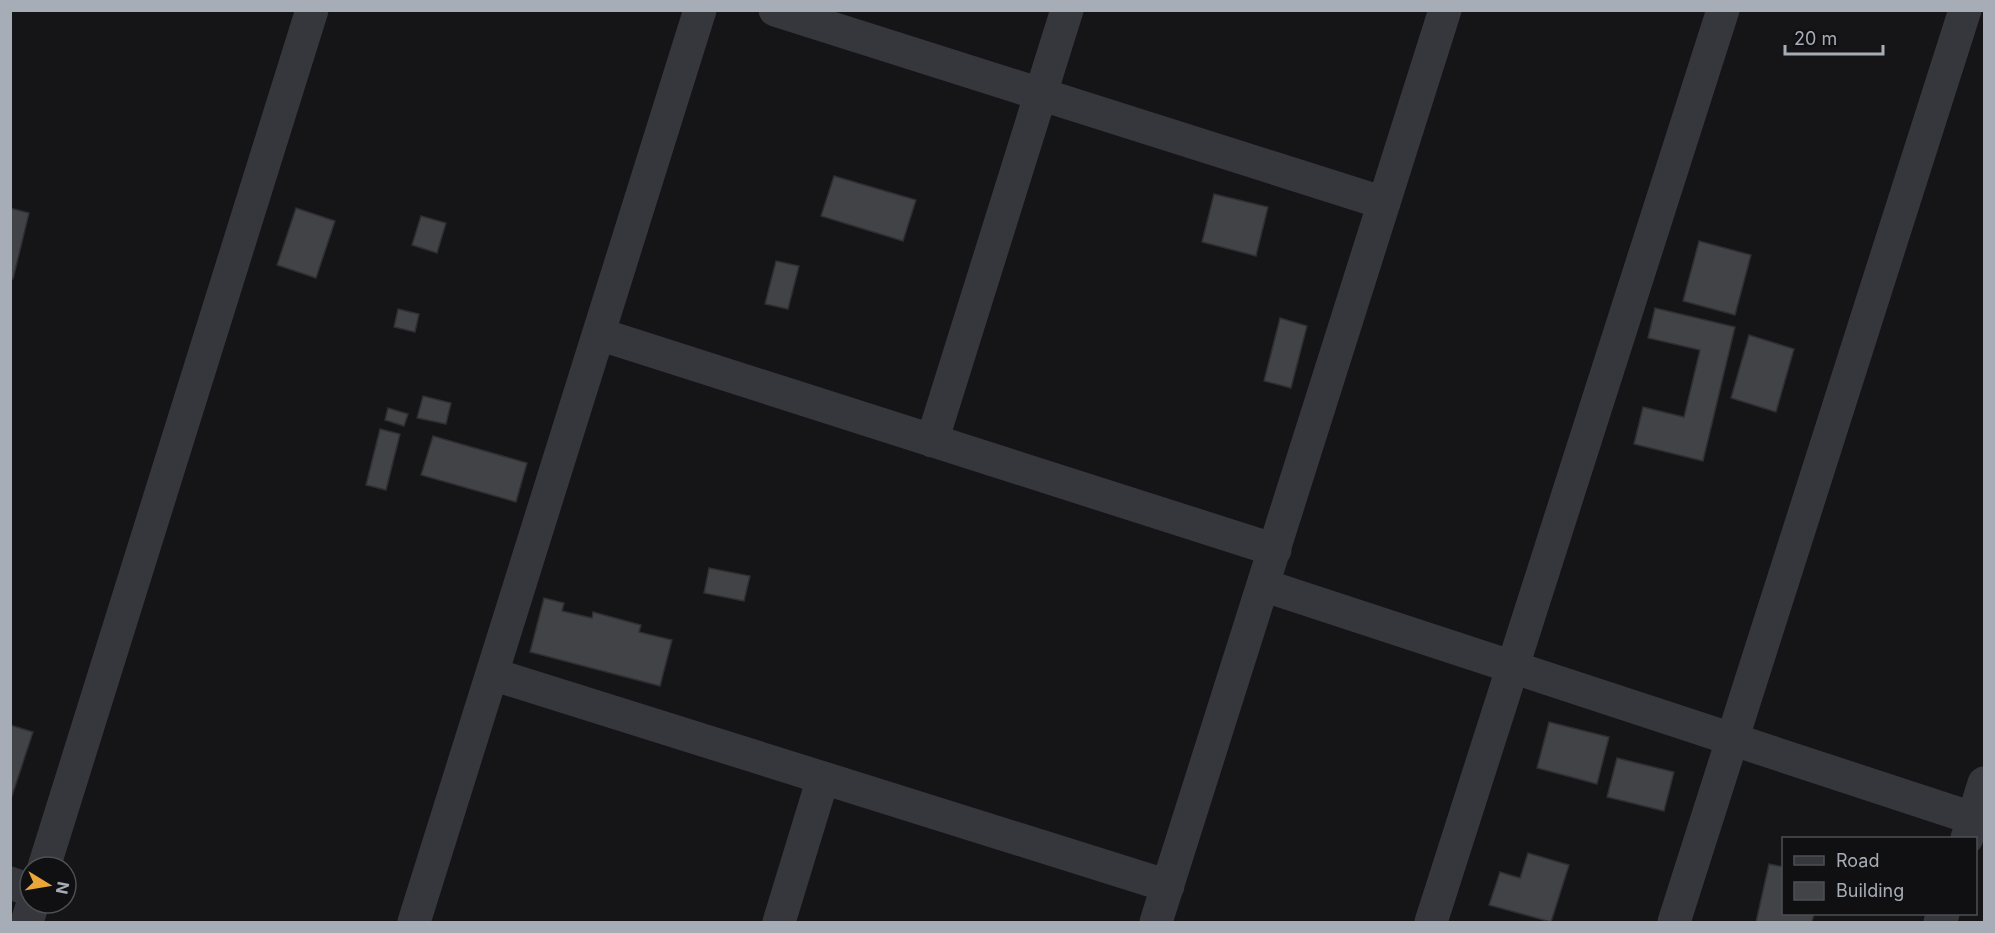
<svg xmlns="http://www.w3.org/2000/svg" width="1995" height="933" viewBox="0 0 1995 933" font-family="Inter,sans-serif">
	<rect width="100%" height="100%" fill="#151517"/>
	<path fill="#414347" stroke="#2f2f33" stroke-width="1.5" d="M 834,176 L 916,200 L 903,241 L 821,216 Z
		M 1214,194 L 1268,207 L 1256,256 L 1202,242 Z
		M 10,208 L 29,213 L 13,279 L 10,279 Z
		M 296,208 L 335,221 L 316,278 L 277,265 Z
		M 421,216 L 446,223 L 437,253 L 412,245 Z
		M 1699,241 L 1751,255 L 1735,315 L 1683,301 Z
		M 776,261 L 799,266 L 788,309 L 765,304 Z
		M 1655,308 L 1735,327 L 1703,461 L 1634,444 L 1643,407 L 1684,417 L 1700,350 L 1648,338 Z
		M 398,309 L 419,314 L 415,332 L 394,327 Z
		M 1280,318 L 1307,326 L 1291,388 L 1264,381 Z
		M 1749,335 L 1794,349 L 1776,412 L 1731,398 Z
		M 423,396 L 451,403 L 446,424 L 417,418 Z
		M 388,408 L 408,414 L 404,426 L 385,420 Z
		M 380,429 L 400,434 L 386,490 L 366,485 Z
		M 433,436 L 527,463 L 516,502 L 421,475 Z
		M 709,568 L 750,576 L 744,601 L 704,593 Z
		M 544,598 L 564,603 L 562,611 L 592,618 L 593,612 L 641,625 L 639,632 L 672,640 L 660,686 L 530,652 Z
		M 1549,722 L 1609,737 L 1597,784 L 1537,768 Z
		M 10,725 L 33,732 L 10,802 Z
		M 1617,758 L 1674,772 L 1664,811 L 1607,797 Z
		M 1528,853 L 1569,865 L 1551,922 L 1489,905 L 1500,872 L 1520,878 Z
		M 1769,864 L 1784,867 L 1784,914 L 1814,914 L 1812,922 L 1756,922 Z"/>
	<g fill="none" stroke-linecap="round" stroke-linejoin="round">
		<path stroke="#36373c" stroke-width="33" d="M 775,10 L 1384,203
			M 599,334 L 1275,550
			M 932,441 L 1067,10
			M 1263,585 L 1984,822
			M 492,674 L 1168,886
			M 1967,838 L 1984,783
			M 44,867 L 312,10
			M 10,883 L 30,890
			M 27,922 L 33,903
			M 414,922 L 700,10
			M 779,922 L 823,778
			M 1156,922 L 1445,10
			M 1431,922 L 1723,10
			M 1674,922 L 1965,10
			M 1940,922 L 1943,914"/>
	</g>
	<rect width="1995" height="933" fill="none" stroke="#a7adb6" stroke-width="24"/>
	<rect x="1782" y="837" width="195" height="78" fill="#101012" stroke="#4c4f54" stroke-width="1.5"/>
	<rect x="1794" y="856" width="30" height="9" fill="#36373c" stroke="#4c4f54" stroke-width="1.5"/>
	<text x="1836" y="867" font-size="18" fill="#a7adb6">Road</text>
	<rect x="1794" y="882" width="30" height="18" fill="#414347" stroke="#4c4f54" stroke-width="1.5"/>
	<text x="1836" y="897" font-size="18" fill="#a7adb6">Building</text>
	<g transform="translate(48 885) rotate(101)"><circle r="28" fill="#101012" stroke="#4c4f54" stroke-width="1.5"/>
	<path d="M0-4.5L10 22L0 15L-10 22Z" fill="#eba639"/>
	<text y="-9" font-size="16" font-weight="bold" text-anchor="middle" fill="#a7adb6">N</text>
	</g>
	<path d="M1785 45v9h98v-9" fill="none" stroke="#a7adb6" stroke-width="3"/>
	<text x="1794" y="45" font-size="18" fill="#a7adb6" stroke="#101012" stroke-width="4.5" paint-order="stroke">20 m</text>
</svg>
